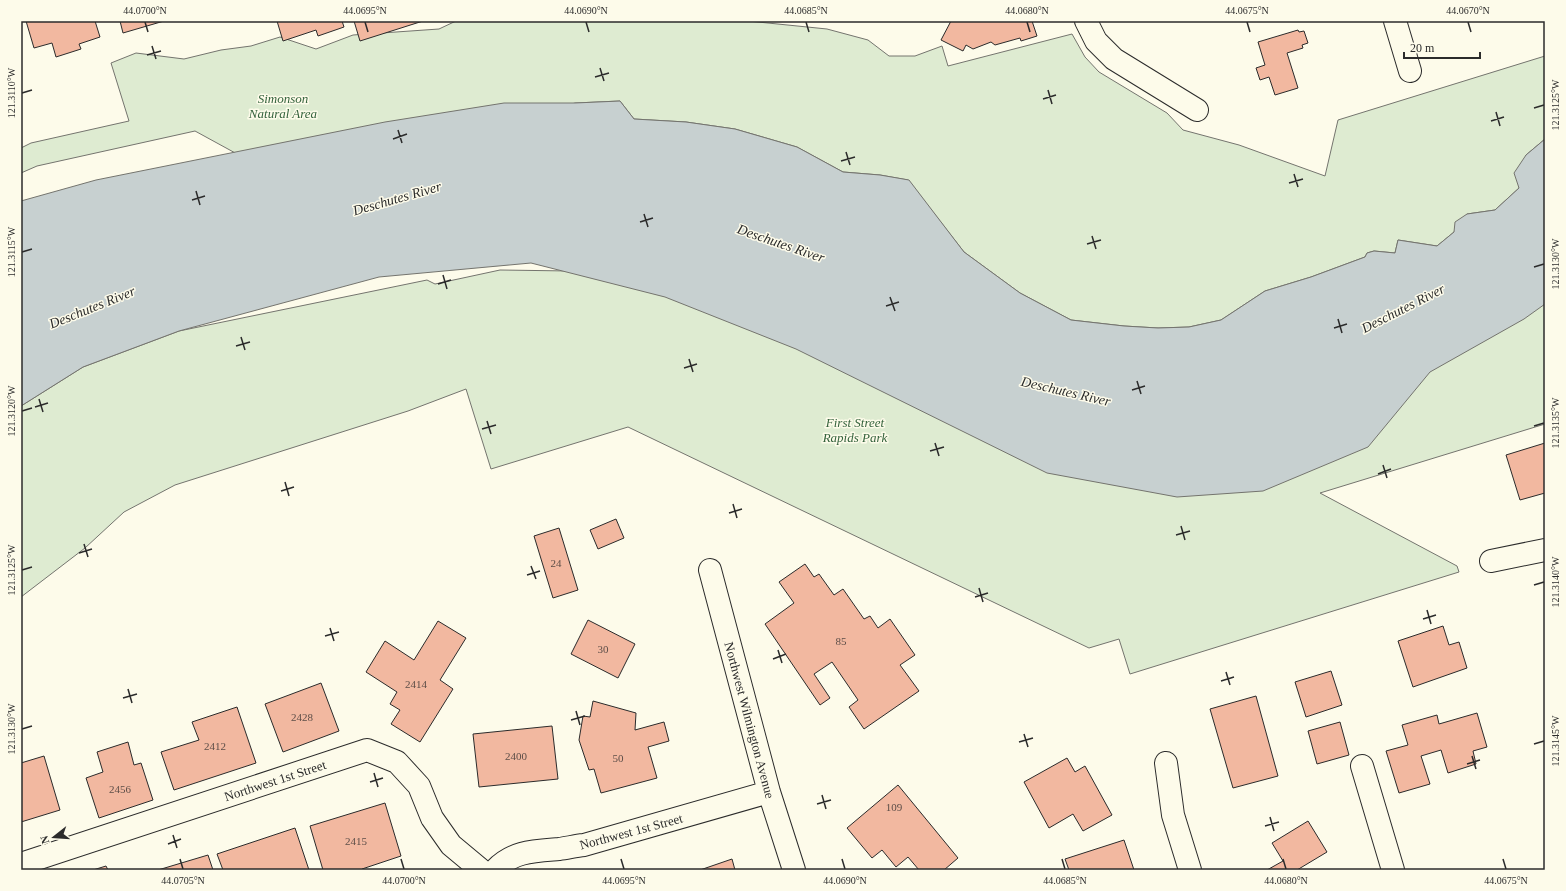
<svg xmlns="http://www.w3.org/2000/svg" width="1566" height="891" viewBox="0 0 1566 891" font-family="Georgia,serif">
	<rect width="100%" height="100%" fill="#fdfbea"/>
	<path fill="#deebd1" stroke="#74746e" d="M 456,21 L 748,21 L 827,29 L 868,40 L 889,56 L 915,56 L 942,46 L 948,66 L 1072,34 L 1085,57 L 1099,72 L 1167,113 L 1183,130 L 1239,145 L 1325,176 L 1338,120 L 1545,56 L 1545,139 L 1526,155 L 1519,188 L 1495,210 L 1467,214 L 1454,232 L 1437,246 L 1398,240 L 1395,253 L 1374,251 L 1367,253 L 1365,257 L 1311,277 L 1265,291 L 1221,320 L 1189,327 L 1158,328 L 1124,326 L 1071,320 L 1020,293 L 964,252 L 908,180 L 880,175 L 843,172 L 797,147 L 735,129 L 686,122 L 634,119 L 620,101 L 575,103 L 292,184 L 195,131 L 37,166 L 21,173 L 21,148 L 31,143 L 129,121 L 111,63 L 136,53 L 184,59 L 221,50 L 251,46 L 280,37 L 316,49 L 353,35 L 439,29 Z
		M 500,270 L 570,271 L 640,284 L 987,406 L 1545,290 L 1545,424 L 1320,493 L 1457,566 L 1459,572 L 1130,674 L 1119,639 L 1089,648 L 628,427 L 491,469 L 466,389 L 408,411 L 175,485 L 124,512 L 85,548 L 21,597 L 21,406 L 83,367 L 179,331 L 427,280 L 435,284 Z"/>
	<path fill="#c7d0d0" stroke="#74746e" d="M 620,101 L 634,119 L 686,122 L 735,129 L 797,147 L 843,172 L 880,175 L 909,180 L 964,252 L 1020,293 L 1071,320 L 1124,326 L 1158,328 L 1189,327 L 1221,320 L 1265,291 L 1311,277 L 1365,257 L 1367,253 L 1374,251 L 1395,253 L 1398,240 L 1437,246 L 1454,232 L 1455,222 L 1467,214 L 1495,210 L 1519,188 L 1514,173 L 1526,155 L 1545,139 L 1545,304 L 1524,319 L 1430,372 L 1368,447 L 1263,491 L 1177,497 L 1047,473 L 796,349 L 665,297 L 531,263 L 379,277 L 179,331 L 83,367 L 21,406 L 21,201 L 96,180 L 385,122 L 504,103 L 575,103 Z"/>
	<path fill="#f2b8a0" stroke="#2b2b2b" d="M 26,21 L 95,21 L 100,37 L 79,44 L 81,49 L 56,57 L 52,43 L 34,48 Z
		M 120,21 L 164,21 L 123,33 Z
		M 277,21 L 342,21 L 344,27 L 318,36 L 316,30 L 283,41 Z
		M 354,21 L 423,21 L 360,41 Z
		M 951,21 L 1032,21 L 1037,36 L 1021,41 L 1020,38 L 995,45 L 991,42 L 973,49 L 966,45 L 963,51 L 941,40 Z
		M 1298,30 L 1299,32 L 1304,31 L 1308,43 L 1302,45 L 1303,48 L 1287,53 L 1298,88 L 1275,95 L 1269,77 L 1260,80 L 1256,68 L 1265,65 L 1258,42 Z
		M 1545,443 L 1545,493 L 1520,500 L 1506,455 Z
		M 616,519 L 624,538 L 598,549 L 590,530 Z
		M 559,528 L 578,590 L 553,598 L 534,536 Z
		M 805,564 L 814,577 L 819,574 L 834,595 L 843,589 L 864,619 L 870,616 L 878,628 L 890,619 L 915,655 L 900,665 L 919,691 L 864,729 L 849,707 L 858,700 L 832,662 L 814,674 L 830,698 L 820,705 L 765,624 L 794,603 L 779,582 Z
		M 588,620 L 635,644 L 618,678 L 571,654 Z
		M 438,621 L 466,638 L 440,680 L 453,689 L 420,742 L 391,724 L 400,710 L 390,704 L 397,692 L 366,672 L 385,641 L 414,660 Z
		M 1443,626 L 1449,645 L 1459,642 L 1467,668 L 1413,687 L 1398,641 Z
		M 1331,671 L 1342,705 L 1306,717 L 1295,682 Z
		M 321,683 L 339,731 L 283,752 L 265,704 Z
		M 1256,696 L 1278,776 L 1233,788 L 1210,709 Z
		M 593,701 L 636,713 L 635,730 L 664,722 L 669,741 L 648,747 L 657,778 L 601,793 L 594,769 L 589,770 L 579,740 L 583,716 L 590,717 Z
		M 237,707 L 256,763 L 174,790 L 161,752 L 199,740 L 192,722 Z
		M 1477,713 L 1487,747 L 1473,751 L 1476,764 L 1448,773 L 1441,750 L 1421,756 L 1430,784 L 1399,793 L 1386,751 L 1408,745 L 1402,725 L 1437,715 L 1439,724 Z
		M 1340,722 L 1349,755 L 1317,764 L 1308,731 Z
		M 552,726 L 558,779 L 479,787 L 473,734 Z
		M 128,742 L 134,765 L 141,763 L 153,800 L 99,818 L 86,778 L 103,772 L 97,752 Z
		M 44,756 L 60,810 L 21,822 L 21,763 Z
		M 1067,758 L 1075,772 L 1085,766 L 1112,815 L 1083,831 L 1073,814 L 1049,828 L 1024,782 Z
		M 898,785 L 958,858 L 944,870 L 919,870 L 908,857 L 896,867 L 882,850 L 872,858 L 847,828 Z
		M 385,803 L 401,856 L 362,869 L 362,870 L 323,870 L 310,826 Z
		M 1308,821 L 1327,852 L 1297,870 L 1267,870 L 1283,861 L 1272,843 Z
		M 295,828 L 309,870 L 223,870 L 217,854 Z
		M 1124,840 L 1134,870 L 1069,870 L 1065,859 Z
		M 208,855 L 213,870 L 158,870 Z
		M 732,859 L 735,870 L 700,870 Z
		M 106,866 L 108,870 L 93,870 Z"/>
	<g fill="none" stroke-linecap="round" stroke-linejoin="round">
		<defs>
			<path id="minor" d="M 1086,21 L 1096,41 L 1114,59 L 1197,110
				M 1395,21 L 1410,71
				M 1491,561 L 1545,550
				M 710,570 L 769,792 L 794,870
				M 1166,763 L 1173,815 L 1190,870
				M 1362,766 L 1393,870
				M 21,864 L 367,750 L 397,762 L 419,786 L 432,818 L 451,845 L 481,870
				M 495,870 C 513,851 534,851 559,849 C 567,848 575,846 584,845 L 769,792"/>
		</defs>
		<use href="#minor" stroke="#2b2b2b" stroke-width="24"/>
		<use href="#minor" stroke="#fdfbea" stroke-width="22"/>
	</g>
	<path fill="none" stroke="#2b2b2b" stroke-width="1.5" d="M 145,22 L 148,32M 365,22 L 368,32M 586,22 L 589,32M 806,22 L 809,32M 1027,22 L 1030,32M 1247,22 L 1250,32M 1468,22 L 1471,32M 152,46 L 156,59M 147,55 L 161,51M 600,68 L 604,81M 595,77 L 609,73M 1048,90 L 1052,104M 22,93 L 32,90M 1043,99 L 1056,95M 1534,108 L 1544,105M 1496,112 L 1500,126M 1491,121 L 1504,117M 398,130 L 402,143M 393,139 L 407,134M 846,152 L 850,165M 841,161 L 855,157M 1294,174 L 1298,187M 1289,183 L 1303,179M 196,191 L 200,205M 192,200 L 205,196M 644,214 L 648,227M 640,222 L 653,218M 1092,236 L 1096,249M 1087,244 L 1101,240M 22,252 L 32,249M 1534,267 L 1544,264M 443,275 L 447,289M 438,284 L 451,280M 890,297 L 895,311M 886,306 L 899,302M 1338,319 L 1342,333M 1334,328 L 1347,324M 241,337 L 245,350M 236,346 L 250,342M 689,359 L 693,372M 684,368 L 697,364M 1137,381 L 1141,394M 1132,390 L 1145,386M 39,399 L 43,412M 35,407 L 48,403M 22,411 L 32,408M 487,421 L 491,434M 1534,426 L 1544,423M 482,429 L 496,425M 935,443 L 939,456M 930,451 L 944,447M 1383,465 L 1387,478M 1378,474 L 1391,469M 285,482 L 289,496M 281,491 L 294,487M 733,504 L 737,518M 729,513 L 742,509M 1181,526 L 1185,540M 1176,535 L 1190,531M 84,544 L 88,557M 79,553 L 92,549M 531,566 L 536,579M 22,570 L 32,567M 527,575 L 540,571M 1534,585 L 1544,582M 979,588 L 983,602M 975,597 L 988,593M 1427,610 L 1431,624M 1423,619 L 1436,615M 330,628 L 334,641M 325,636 L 339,632M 778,650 L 782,663M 773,659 L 786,654M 1226,672 L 1230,685M 1221,681 L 1234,677M 128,689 L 132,703M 123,698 L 137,694M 576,711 L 580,725M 571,720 L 585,716M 22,729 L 32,726M 1024,734 L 1028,747M 1019,742 L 1033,738M 1534,744 L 1544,741M 1472,756 L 1476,769M 1467,764 L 1480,760M 374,773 L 378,787M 370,782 L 383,778M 822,795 L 826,809M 817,804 L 831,800M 1270,817 L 1274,831M 1265,826 L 1279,822M 173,835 L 177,848M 168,844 L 181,839M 180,859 L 183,869M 401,859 L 404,869M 621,859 L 624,869M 842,859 L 845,869M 1062,859 L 1065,869M 1283,859 L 1286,869M 1503,859 L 1506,869"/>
	<g text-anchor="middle" stroke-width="3" stroke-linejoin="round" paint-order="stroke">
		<g font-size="11" fill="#5d4e48">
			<text x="556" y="567">24</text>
			<text x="841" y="645">85</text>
			<text x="603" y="653">30</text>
			<text x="416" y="688">2414</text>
			<text x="302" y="721">2428</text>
			<text x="215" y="750">2412</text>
			<text x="516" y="760">2400</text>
			<text x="618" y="762">50</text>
			<text x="120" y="793">2456</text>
			<text x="894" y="811">109</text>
			<text x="356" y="845">2415</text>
		</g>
		<g font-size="13" font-style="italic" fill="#34623c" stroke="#fdfbea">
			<text x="283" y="103">Simonson<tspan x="283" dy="15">Natural Area</tspan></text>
			<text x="855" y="427">First Street<tspan x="855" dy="15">Rapids Park</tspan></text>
		</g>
		<g font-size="13" fill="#2b2b2b" stroke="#fdfbea">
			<text transform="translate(750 720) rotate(75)" y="5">Northwest Wilmington Avenue</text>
			<text transform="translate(275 780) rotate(-18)" y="5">Northwest 1st Street</text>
			<text transform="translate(631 831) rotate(-15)" y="5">Northwest 1st Street</text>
		</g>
		<g font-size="14" font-style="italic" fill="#2b2b2b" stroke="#fdfbea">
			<text transform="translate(397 198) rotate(-16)" y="5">Deschutes River</text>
			<text transform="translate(781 243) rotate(19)" y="5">Deschutes River</text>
			<text transform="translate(92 307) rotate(-22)" y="5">Deschutes River</text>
			<text transform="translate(1403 308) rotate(-27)" y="5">Deschutes River</text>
			<text transform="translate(1066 391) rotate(13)" y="5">Deschutes River</text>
		</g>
	</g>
	<rect width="1566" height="891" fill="none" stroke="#fdfbea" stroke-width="44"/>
	<g transform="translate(54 837) rotate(253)" stroke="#fdfbea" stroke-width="3" paint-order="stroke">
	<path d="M0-3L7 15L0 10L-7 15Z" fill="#2b2b2b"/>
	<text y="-6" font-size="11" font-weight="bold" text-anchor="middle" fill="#2b2b2b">N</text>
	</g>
	<path d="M1404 52v6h76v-6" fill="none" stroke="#2b2b2b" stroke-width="2"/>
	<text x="1410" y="52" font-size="12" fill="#2b2b2b" stroke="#fdfbea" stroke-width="3" paint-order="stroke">20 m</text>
	<rect x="22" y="22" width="1522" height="847" fill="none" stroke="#2b2b2b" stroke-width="1.5"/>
	<g font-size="10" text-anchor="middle" fill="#2b2b2b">
		<text x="145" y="14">44.0700°N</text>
		<text x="365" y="14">44.0695°N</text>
		<text x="586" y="14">44.0690°N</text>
		<text x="806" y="14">44.0685°N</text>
		<text x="1027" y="14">44.0680°N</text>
		<text x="1247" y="14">44.0675°N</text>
		<text x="1468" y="14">44.0670°N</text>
		<text transform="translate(11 93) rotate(-90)" y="4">121.3110°W</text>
		<text transform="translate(1555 105) rotate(-90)" y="4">121.3125°W</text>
		<text transform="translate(11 252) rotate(-90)" y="4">121.3115°W</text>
		<text transform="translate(1555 264) rotate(-90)" y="4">121.3130°W</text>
		<text transform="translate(11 411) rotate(-90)" y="4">121.3120°W</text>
		<text transform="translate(1555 423) rotate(-90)" y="4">121.3135°W</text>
		<text transform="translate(11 570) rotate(-90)" y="4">121.3125°W</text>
		<text transform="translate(1555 582) rotate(-90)" y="4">121.3140°W</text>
		<text transform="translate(11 729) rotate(-90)" y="4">121.3130°W</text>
		<text transform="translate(1555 741) rotate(-90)" y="4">121.3145°W</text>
		<text x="183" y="884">44.0705°N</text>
		<text x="404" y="884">44.0700°N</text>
		<text x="624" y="884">44.0695°N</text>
		<text x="845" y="884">44.0690°N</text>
		<text x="1065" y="884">44.0685°N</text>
		<text x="1286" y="884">44.0680°N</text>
		<text x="1506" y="884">44.0675°N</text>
	</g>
</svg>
